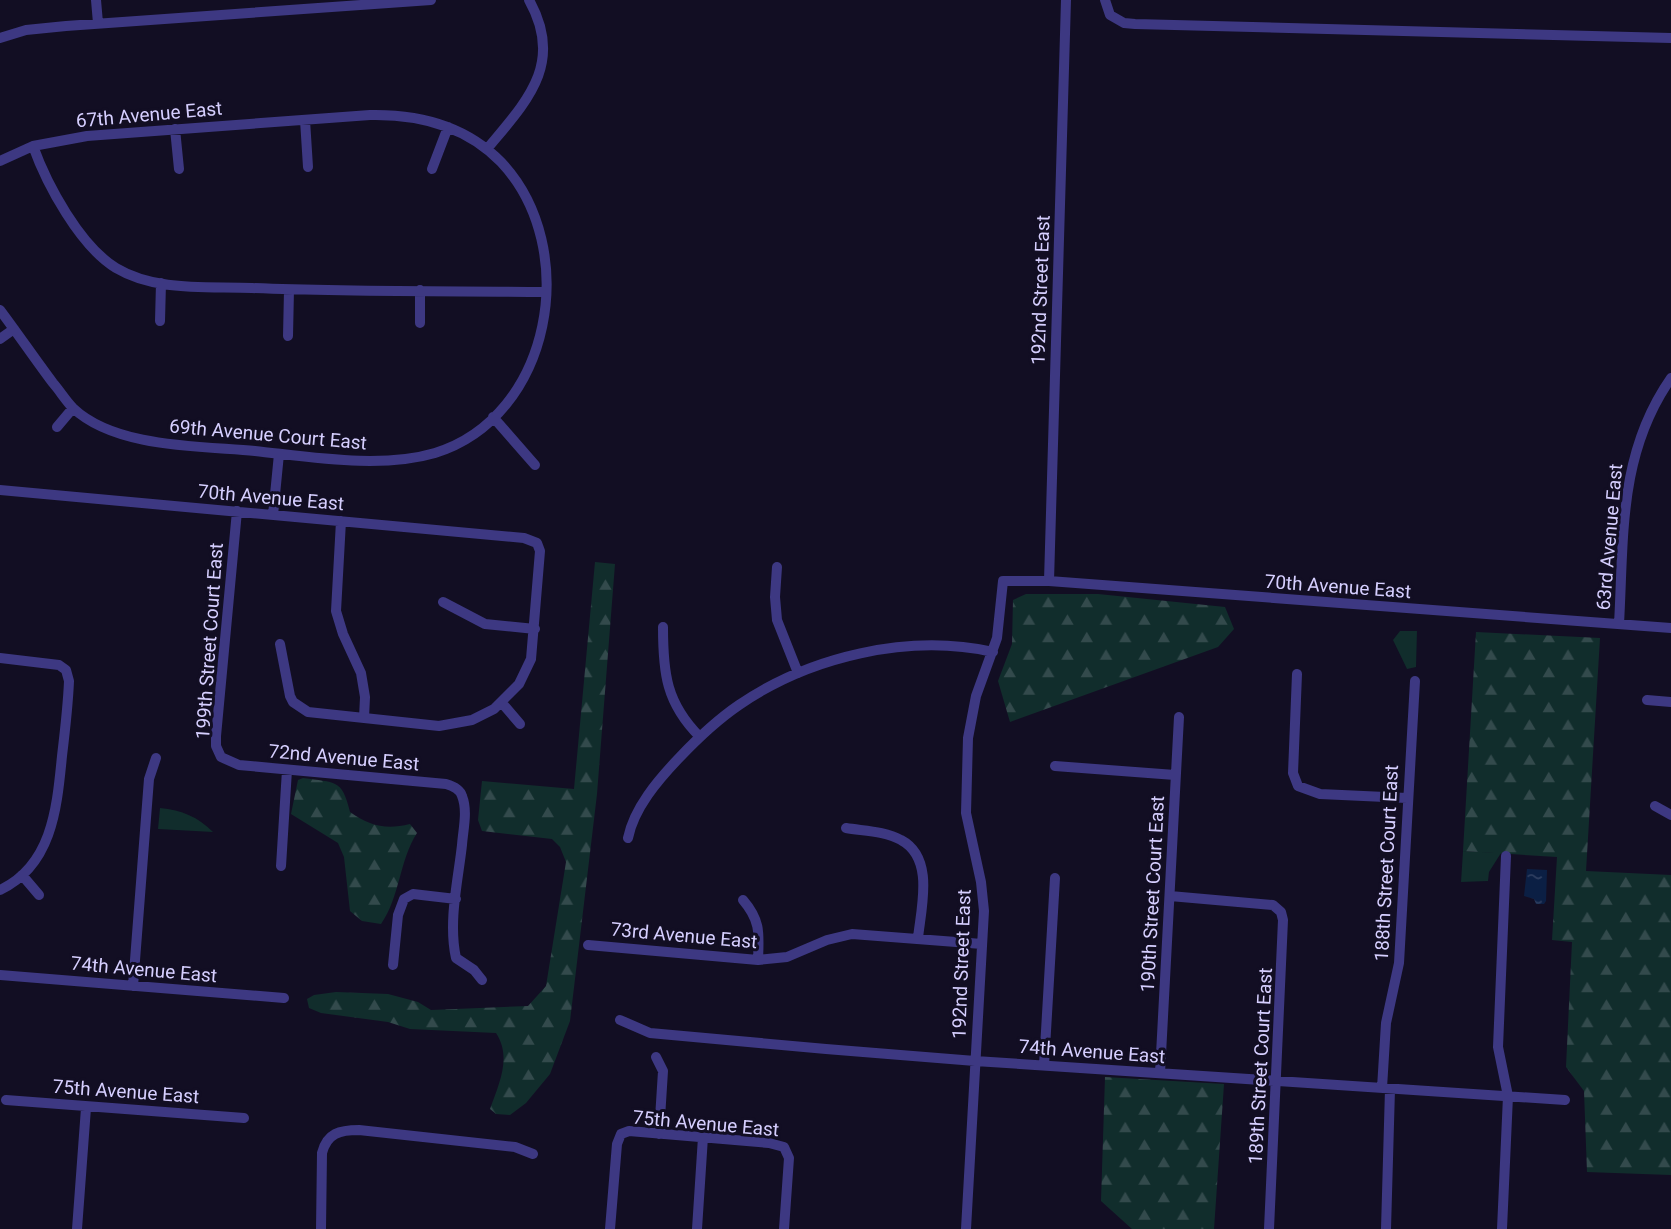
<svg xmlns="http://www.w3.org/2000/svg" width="1671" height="1229" viewBox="0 0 1671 1229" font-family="Roboto,sans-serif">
	<defs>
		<pattern id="forest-firs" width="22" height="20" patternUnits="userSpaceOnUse" patternTransform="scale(1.75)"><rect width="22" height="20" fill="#112d2c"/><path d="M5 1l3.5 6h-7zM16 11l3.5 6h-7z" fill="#334a4c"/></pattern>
		<pattern id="water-ripples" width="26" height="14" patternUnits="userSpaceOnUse" patternTransform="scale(1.75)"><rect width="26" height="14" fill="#0b1f44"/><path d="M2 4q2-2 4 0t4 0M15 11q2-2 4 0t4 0" fill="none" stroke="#2e3e60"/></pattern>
	</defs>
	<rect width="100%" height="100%" fill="#120e23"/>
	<path fill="#112d2c" d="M 1400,631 L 1417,631 L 1416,667 L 1407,669 L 1393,640 Z
		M 160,808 C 182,810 198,817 213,832 L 158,829 Z
		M 1463,851 L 1501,853 L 1489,872 L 1488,881 L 1461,882 Z"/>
	<path fill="url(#forest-firs)" d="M 595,562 L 615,564 L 597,794 L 570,1021 L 550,1074 L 526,1103 L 510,1115 L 496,1114 L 490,1109 C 499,1084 512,1057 496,1033 L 410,1029 L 388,1022 L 321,1013 L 309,1008 L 307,999 L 314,995 L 336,992 L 388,994 L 418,1002 L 431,1010 L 528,1006 L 546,986 L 566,862 L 560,847 L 552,839 L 482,831 L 478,820 L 482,781 L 574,789 Z
		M 1026,594 L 1098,594 L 1225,607 L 1234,629 L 1218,647 L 1010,722 L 998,681 L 1012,644 L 1013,600 Z
		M 1476,632 L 1600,638 L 1586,871 L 1671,875 L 1671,1175 L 1587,1172 L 1584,1091 L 1566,1067 L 1572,942 L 1552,940 L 1557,857 L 1463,851 Z
		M 303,778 C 335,783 342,778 350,812 C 370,826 386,830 410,824 L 417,833 C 399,861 400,897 381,924 L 362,921 L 350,911 L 344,857 L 338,843 L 291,814 L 298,780 Z
		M 1105,1077 L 1224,1084 L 1214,1229 L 1132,1229 L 1101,1201 Z"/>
	<path fill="url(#water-ripples)" d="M 1527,869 L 1547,870 L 1546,901 L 1544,904 L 1536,904 L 1534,899 L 1524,896 Z"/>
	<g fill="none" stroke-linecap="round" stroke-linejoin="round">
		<path stroke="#3d3882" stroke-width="10" d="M 96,0 L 98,23
			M 1105,0 L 1110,15 L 1124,23 L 1135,24 L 1671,38
			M 0,38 L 26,30 L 66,26 L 431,0
			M 305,120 L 308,167
			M 175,129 L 179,169
			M 33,146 C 47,185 80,246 116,268 C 156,292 208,286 252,288 C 350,292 448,291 546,292
			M 487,149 C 526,102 565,64 529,0
			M 0,161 L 33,146 L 87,136 L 370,115 C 418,114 466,126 501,162 C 582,248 552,417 435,453 C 381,469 311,457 255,451 C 200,446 115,448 73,408 C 66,401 60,391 53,383 C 35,359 18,334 0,310
			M 432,169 L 448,127
			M 160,321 L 161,283
			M 420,323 L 420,290
			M 288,336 L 289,290
			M 0,339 L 14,329
			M 493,417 L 535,465
			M 57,427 L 73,408
			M 0,490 L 524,538 L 537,543 L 540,551 L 531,659 L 519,684 L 494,709 L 472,720 L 439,726 L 308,712 L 293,702 L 290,696 L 280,644
			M 237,511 L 216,736 L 216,746 L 221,757 L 239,765 L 446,784 C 453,786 460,789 462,796 C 468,811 463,830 462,845 C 458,881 448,922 456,958 L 474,970 L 482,980
			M 273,515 L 279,454
			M 341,521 L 336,611 L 343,634 L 361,673 L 365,697 L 364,718
			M 777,567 L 775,597 L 777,620 L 798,673
			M 1049,581 L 1066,0
			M 443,602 L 485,624 L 535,629
			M 1619,624 C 1624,536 1618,454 1671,378
			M 663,627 C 663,673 666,703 700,737
			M 0,658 L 59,665 L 66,670 L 69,681 C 68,706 65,731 62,756 C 57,806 53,865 0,890
			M 1297,674 L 1293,773 L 1298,786 L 1320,794 L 1407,798
			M 1647,700 L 1671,702
			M 502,703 L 520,724
			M 1055,766 L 1175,775
			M 1655,806 L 1671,815
			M 846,828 C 864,831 885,831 901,840 C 935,858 921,908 918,938
			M 628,838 C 634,808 658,780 679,758 C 697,739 717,720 739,705 C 809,657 908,633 993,652
			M 281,866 L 287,770
			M 22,875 L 39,895
			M 1170,896 L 1273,905 L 1281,912 L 1283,920 L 1269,1229
			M 743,900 C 761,921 759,934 758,960
			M 588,945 L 758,960 L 787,957 L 827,940 L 852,934 L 982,944
			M 393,965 L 398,915 L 404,899 L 413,894 L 456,899
			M 0,975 L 284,998
			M 133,986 L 149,779 L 156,758
			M 620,1020 L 650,1033 L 826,1049 L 975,1061 L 1565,1100
			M 656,1057 L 663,1071 L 659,1134
			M 1044,1065 L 1055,878
			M 1160,1073 L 1179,717
			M 1382,1088 L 1386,1023 L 1399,963 L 1415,681
			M 6,1100 L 244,1118
			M 77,1229 L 86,1108
			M 321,1229 L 322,1153 C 327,1133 340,1130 359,1130 L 515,1147 L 533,1154
			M 610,1229 L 617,1144 L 621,1134 L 629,1131 L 769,1143 L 784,1147 L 789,1158 L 784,1229
			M 697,1229 L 703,1137
			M 966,1229 L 984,911 L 981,882 L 966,813 L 968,738 L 976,696 L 997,638 L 1003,581 L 1049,581 L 1671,628
			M 1386,1229 L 1390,1089
			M 1502,1229 L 1508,1096 L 1498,1047 L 1506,856"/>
	</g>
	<g text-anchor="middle" stroke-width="6" stroke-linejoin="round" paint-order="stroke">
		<g font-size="19" fill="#d6cfff" stroke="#120e23">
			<text transform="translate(149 114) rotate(-5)" y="7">67th Avenue East</text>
			<text transform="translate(1040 290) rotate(-88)" y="7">192nd Street East</text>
			<text transform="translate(268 434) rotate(5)" y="7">69th Avenue Court East</text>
			<text transform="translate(271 497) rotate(5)" y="7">70th Avenue East</text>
			<text transform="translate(1609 537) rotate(-85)" y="7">63rd Avenue East</text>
			<text transform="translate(1338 586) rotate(4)" y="7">70th Avenue East</text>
			<text transform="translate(209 641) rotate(-86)" y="7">199th Street Court East</text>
			<text transform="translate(344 757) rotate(5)" y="7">72nd Avenue East</text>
			<text transform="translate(1386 863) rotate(-87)" y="7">188th Street Court East</text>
			<text transform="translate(1152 894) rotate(-87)" y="7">190th Street Court East</text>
			<text transform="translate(684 935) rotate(5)" y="7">73rd Avenue East</text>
			<text transform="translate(961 964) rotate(-88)" y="7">192nd Street East</text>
			<text transform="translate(144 969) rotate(5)" y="7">74th Avenue East</text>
			<text transform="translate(1092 1051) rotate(4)" y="7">74th Avenue East</text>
			<text transform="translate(1260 1066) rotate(-87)" y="7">189th Street Court East</text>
			<text transform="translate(126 1091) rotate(4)" y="7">75th Avenue East</text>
			<text transform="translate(706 1123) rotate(5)" y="7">75th Avenue East</text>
		</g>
	</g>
</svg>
